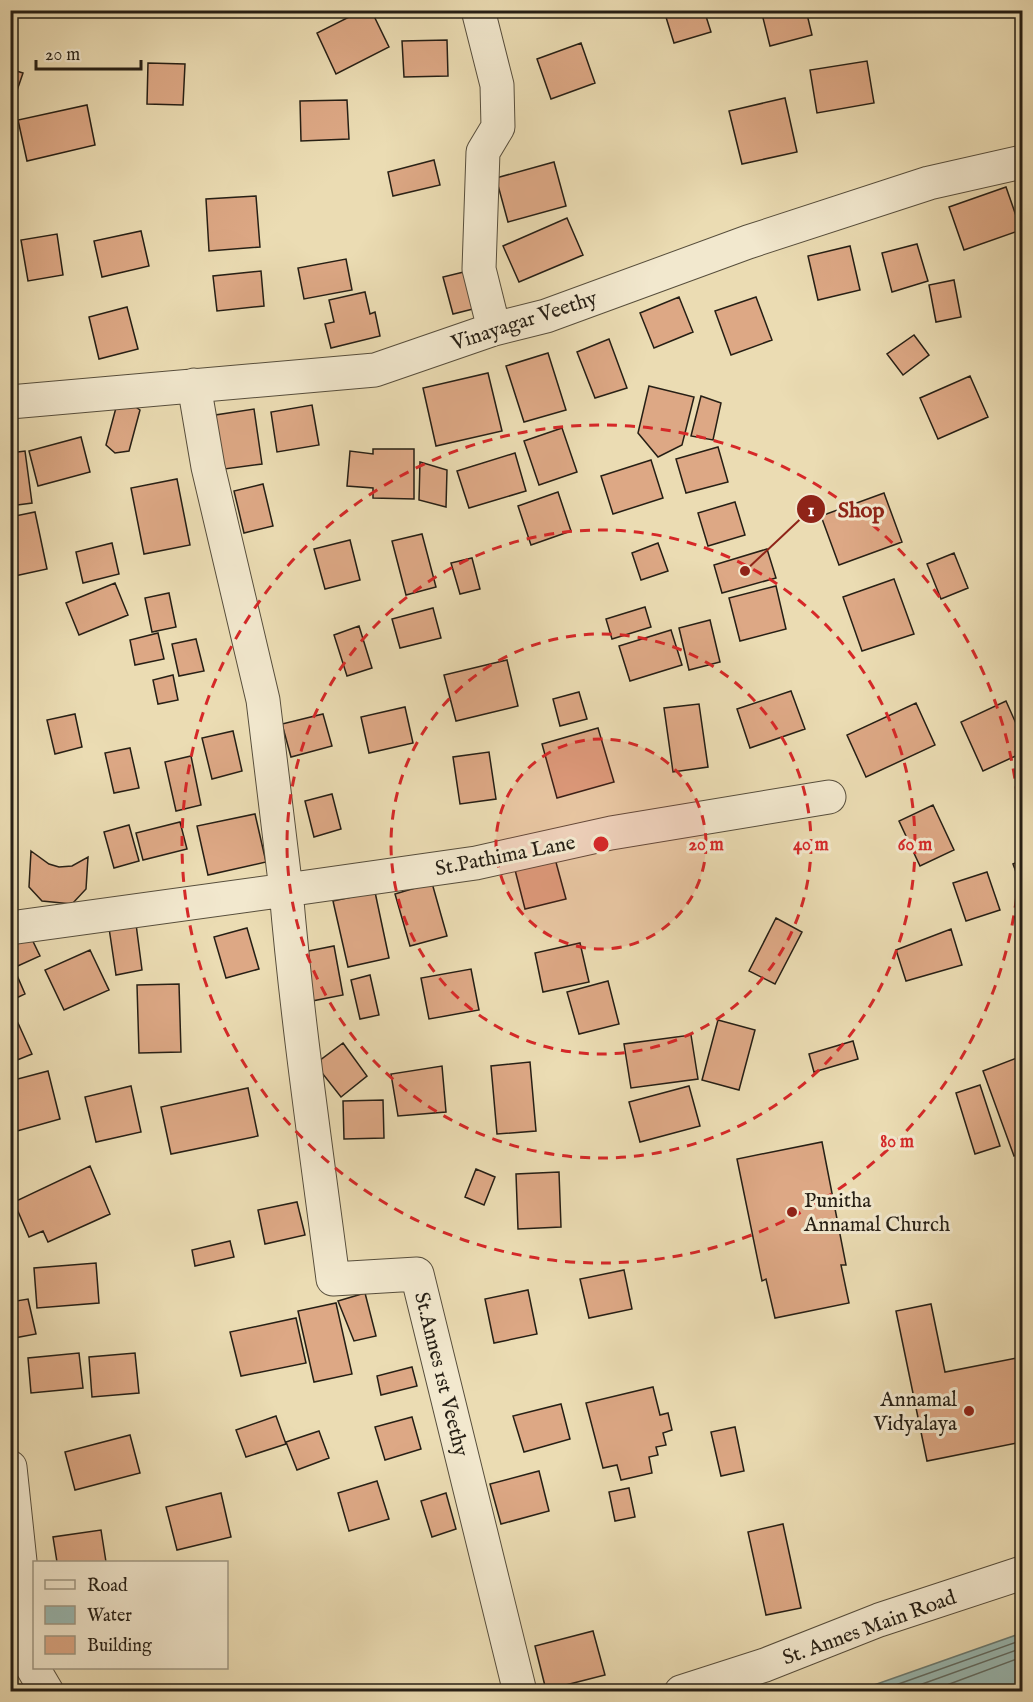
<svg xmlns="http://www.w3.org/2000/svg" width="1033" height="1702" viewBox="0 0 1033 1702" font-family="'IM FELL English',serif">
	<rect width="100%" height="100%" fill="#ebdcb3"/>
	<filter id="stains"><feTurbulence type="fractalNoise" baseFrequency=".00333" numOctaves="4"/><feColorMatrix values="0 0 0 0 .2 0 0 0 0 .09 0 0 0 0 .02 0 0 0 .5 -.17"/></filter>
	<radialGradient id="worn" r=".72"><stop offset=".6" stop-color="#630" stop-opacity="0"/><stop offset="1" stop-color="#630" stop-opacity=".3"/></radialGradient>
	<path fill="#99bab4" stroke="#6b7c74" stroke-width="1.5" d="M 1022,1633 L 1022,1691 L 857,1691 Z"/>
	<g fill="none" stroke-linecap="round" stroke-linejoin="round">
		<path stroke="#606c64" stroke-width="1.5" d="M 876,1692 L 1022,1640
			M 900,1692 L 1022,1648
			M 928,1692 L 1022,1657"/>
	</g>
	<path fill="#dda885" stroke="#261f15" stroke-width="1.5" d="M 363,10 L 371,10 L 389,47 L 336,74 L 317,33 Z
		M 678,10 L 704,10 L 711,32 L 674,43 L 665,14 Z
		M 761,10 L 806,10 L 812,35 L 770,46 Z
		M 447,40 L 448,76 L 404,77 L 402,41 Z
		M 581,43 L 595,83 L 551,99 L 537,59 Z
		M 867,61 L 874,103 L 817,113 L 810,70 Z
		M 148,63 L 185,64 L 183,105 L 147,104 Z
		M 10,69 L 23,73 L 10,111 Z
		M 785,98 L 797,152 L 742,164 L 729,111 Z
		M 347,100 L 349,139 L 301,141 L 300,101 Z
		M 87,105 L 95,145 L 27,161 L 18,120 Z
		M 434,160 L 440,185 L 393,196 L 388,172 Z
		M 554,162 L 566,206 L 508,222 L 496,178 Z
		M 1006,187 L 1021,230 L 964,250 L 949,207 Z
		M 256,196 L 260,247 L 209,251 L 206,199 Z
		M 567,218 L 583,255 L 519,282 L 503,246 Z
		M 141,231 L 149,266 L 102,277 L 94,241 Z
		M 57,234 L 63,275 L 28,281 L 21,240 Z
		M 917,244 L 928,281 L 892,292 L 882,253 Z
		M 850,246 L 860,290 L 818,300 L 808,256 Z
		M 346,259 L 352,290 L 304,299 L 298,268 Z
		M 472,270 L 481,307 L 453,314 L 443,277 Z
		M 261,271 L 264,306 L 217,311 L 213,276 Z
		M 954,280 L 961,317 L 936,322 L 929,285 Z
		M 365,292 L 370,314 L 375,312 L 380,336 L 331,348 L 325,324 L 334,322 L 329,300 Z
		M 679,297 L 693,332 L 654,348 L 640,313 Z
		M 756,297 L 772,340 L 731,355 L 715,311 Z
		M 127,307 L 138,349 L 99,359 L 89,317 Z
		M 914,335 L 929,355 L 903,375 L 887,354 Z
		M 609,339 L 627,388 L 595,398 L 577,352 Z
		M 548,353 L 566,410 L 524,422 L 506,366 Z
		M 488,373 L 502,431 L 436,446 L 423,388 Z
		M 970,376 L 988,417 L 938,439 L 920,398 Z
		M 649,386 L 694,397 L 682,445 L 658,457 L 638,433 Z
		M 701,396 L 721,403 L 713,440 L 691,436 Z
		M 130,403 L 140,410 L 129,451 L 115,453 L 106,445 L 117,404 Z
		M 312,405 L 319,445 L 277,452 L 271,412 Z
		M 254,409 L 262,464 L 217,470 L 209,416 Z
		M 562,428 L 577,472 L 539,485 L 524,441 Z
		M 81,437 L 90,472 L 38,486 L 29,451 Z
		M 718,447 L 728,482 L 686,493 L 676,459 Z
		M 373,449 L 414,449 L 414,499 L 373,498 L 373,488 L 347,486 L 350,451 L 373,454 Z
		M 25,451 L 32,503 L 10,506 L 10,453 Z
		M 515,453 L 526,491 L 469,508 L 457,471 Z
		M 651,460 L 663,498 L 613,514 L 601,476 Z
		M 420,462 L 447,470 L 446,507 L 419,500 Z
		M 177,479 L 190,545 L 144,554 L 131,488 Z
		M 263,484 L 273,526 L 244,533 L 234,491 Z
		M 558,492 L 571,531 L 531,545 L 518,506 Z
		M 884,493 L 902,542 L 839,565 L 821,516 Z
		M 735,502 L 745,535 L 708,546 L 698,513 Z
		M 35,512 L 47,569 L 10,577 L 10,517 Z
		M 422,534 L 436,587 L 406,595 L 392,541 Z
		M 350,540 L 360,580 L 325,589 L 314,549 Z
		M 112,543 L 119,574 L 83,583 L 76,552 Z
		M 658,543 L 668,571 L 641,580 L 632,553 Z
		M 767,549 L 776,578 L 722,593 L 714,565 Z
		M 954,553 L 968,588 L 941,599 L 927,564 Z
		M 472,558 L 480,589 L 460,594 L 451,563 Z
		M 894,579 L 914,634 L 862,651 L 843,597 Z
		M 115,583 L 128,615 L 79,635 L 66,603 Z
		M 776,586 L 786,629 L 740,641 L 729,598 Z
		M 169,593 L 176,627 L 152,632 L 145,598 Z
		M 645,607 L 651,627 L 612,639 L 606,619 Z
		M 433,608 L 441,638 L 400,648 L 392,619 Z
		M 710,620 L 720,662 L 689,670 L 679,628 Z
		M 359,626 L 372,668 L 347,676 L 334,635 Z
		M 671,630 L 682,665 L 630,681 L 619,646 Z
		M 158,633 L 164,659 L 135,665 L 130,640 Z
		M 196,639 L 204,671 L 179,676 L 172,644 Z
		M 507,660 L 518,706 L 456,721 L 444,675 Z
		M 173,675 L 178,700 L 158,704 L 153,680 Z
		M 791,691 L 805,729 L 750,748 L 737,709 Z
		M 579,692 L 587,719 L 560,726 L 553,699 Z
		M 1006,701 L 1022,737 L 1022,753 L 983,771 L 961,722 Z
		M 916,703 L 935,745 L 866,777 L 847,735 Z
		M 699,704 L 708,767 L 673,772 L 664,708 Z
		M 405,707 L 413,743 L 369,753 L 361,717 Z
		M 75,714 L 82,747 L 55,754 L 47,720 Z
		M 323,714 L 332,746 L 291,757 L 282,724 Z
		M 598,728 L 614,782 L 557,798 L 542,744 Z
		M 233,731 L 242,771 L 212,779 L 202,738 Z
		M 130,748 L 139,788 L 114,793 L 105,753 Z
		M 489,752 L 496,799 L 460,804 L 453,757 Z
		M 191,756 L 201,805 L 176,811 L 165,762 Z
		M 332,794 L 341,829 L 314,837 L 305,801 Z
		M 933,805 L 954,850 L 920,866 L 899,821 Z
		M 255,814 L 266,862 L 208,875 L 197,826 Z
		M 180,822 L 187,849 L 143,860 L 136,833 Z
		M 129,825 L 139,861 L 114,868 L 104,832 Z
		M 31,851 L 49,864 L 59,867 L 72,866 L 88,857 L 86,889 L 72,904 L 42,901 L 29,887 Z
		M 554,855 L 566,899 L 525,909 L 514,866 Z
		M 1022,860 L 1022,888 L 1013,864 Z
		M 987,872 L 1000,910 L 966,921 L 953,883 Z
		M 432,883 L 447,936 L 410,946 L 395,894 Z
		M 375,892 L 389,958 L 348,967 L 333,901 Z
		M 776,918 L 802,932 L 775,984 L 749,971 Z
		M 136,924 L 142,970 L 116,975 L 109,928 Z
		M 247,928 L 259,969 L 226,978 L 214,937 Z
		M 27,929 L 40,956 L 11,969 L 10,937 Z
		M 951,929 L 962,965 L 906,981 L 896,950 Z
		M 580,943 L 589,982 L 543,992 L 535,953 Z
		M 334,946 L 343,995 L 312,1001 L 303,952 Z
		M 90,950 L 109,990 L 64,1010 L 45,970 Z
		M 471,969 L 479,1010 L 429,1019 L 421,978 Z
		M 16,973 L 25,994 L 10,1001 L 10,975 Z
		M 370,975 L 379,1015 L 360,1019 L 351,980 Z
		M 608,981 L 619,1024 L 579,1034 L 567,992 Z
		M 179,984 L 181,1052 L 139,1053 L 137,985 Z
		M 718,1020 L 755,1030 L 739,1090 L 702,1080 Z
		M 18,1023 L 32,1054 L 10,1063 L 10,1027 Z
		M 691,1035 L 698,1079 L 631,1088 L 624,1044 Z
		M 853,1041 L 858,1059 L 814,1072 L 809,1054 Z
		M 343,1043 L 367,1076 L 341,1097 L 315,1064 Z
		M 1022,1056 L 1022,1152 L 1014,1156 L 983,1071 Z
		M 530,1062 L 536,1131 L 497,1134 L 491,1066 Z
		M 442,1066 L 446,1112 L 398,1116 L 391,1074 Z
		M 48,1071 L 60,1119 L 10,1133 L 10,1081 Z
		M 980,1085 L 1000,1146 L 975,1154 L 956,1093 Z
		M 131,1086 L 141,1132 L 96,1142 L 85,1097 Z
		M 689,1086 L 700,1126 L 640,1142 L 629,1102 Z
		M 248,1088 L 258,1136 L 171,1154 L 161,1107 Z
		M 383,1100 L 384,1138 L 344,1139 L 343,1101 Z
		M 822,1142 L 846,1265 L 841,1265 L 849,1303 L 775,1318 L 766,1279 L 762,1281 L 737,1159 Z
		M 90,1166 L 110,1214 L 48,1242 L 43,1231 L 29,1237 L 14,1202 Z
		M 476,1169 L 495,1177 L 484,1205 L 465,1197 Z
		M 559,1172 L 561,1227 L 518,1229 L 516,1174 Z
		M 297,1202 L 305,1235 L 265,1244 L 258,1210 Z
		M 230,1241 L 234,1257 L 195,1266 L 192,1250 Z
		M 96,1263 L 99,1303 L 37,1308 L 34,1268 Z
		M 624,1270 L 632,1309 L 589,1318 L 580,1279 Z
		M 528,1290 L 537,1334 L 494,1343 L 485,1299 Z
		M 365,1293 L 376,1336 L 354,1341 L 338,1301 Z
		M 28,1299 L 36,1334 L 14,1338 L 10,1302 Z
		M 336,1303 L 352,1374 L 314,1382 L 298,1311 Z
		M 931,1304 L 945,1372 L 1022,1357 L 1022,1442 L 927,1461 L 896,1311 Z
		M 296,1318 L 306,1363 L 241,1376 L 230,1332 Z
		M 79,1353 L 83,1388 L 31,1393 L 28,1358 Z
		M 135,1353 L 139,1393 L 92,1397 L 89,1357 Z
		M 412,1367 L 417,1386 L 381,1395 L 377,1376 Z
		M 653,1387 L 660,1415 L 668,1413 L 672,1430 L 663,1433 L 666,1445 L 656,1447 L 658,1455 L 649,1457 L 652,1473 L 621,1480 L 617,1465 L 603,1468 L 586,1403 Z
		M 561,1404 L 570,1439 L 524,1452 L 513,1416 Z
		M 276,1416 L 286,1444 L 246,1457 L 236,1430 Z
		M 412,1417 L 421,1449 L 385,1460 L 375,1427 Z
		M 735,1427 L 744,1471 L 721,1476 L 711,1432 Z
		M 319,1431 L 329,1458 L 297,1470 L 286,1442 Z
		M 130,1435 L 140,1473 L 75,1490 L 65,1452 Z
		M 539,1471 L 549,1511 L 501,1524 L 490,1484 Z
		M 377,1481 L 389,1519 L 349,1531 L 338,1493 Z
		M 629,1488 L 635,1517 L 615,1521 L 609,1492 Z
		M 221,1493 L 231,1537 L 177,1550 L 166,1507 Z
		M 446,1493 L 456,1529 L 432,1537 L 421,1501 Z
		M 783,1524 L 801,1608 L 766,1615 L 748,1532 Z
		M 101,1530 L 106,1562 L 57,1562 L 53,1537 Z
		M 593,1631 L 605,1675 L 546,1690 L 535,1646 Z"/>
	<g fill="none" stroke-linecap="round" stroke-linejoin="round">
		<defs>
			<path id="minor" d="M 478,10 L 497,85 L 498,127 L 483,152 L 479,269 L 494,329
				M 10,402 L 375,370 L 494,329 L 546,316 L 748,242 L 929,183 L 1022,162
				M 10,928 L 286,890 L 263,700 L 208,467 L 194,385
				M 10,1467 L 31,1665 L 47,1692
				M 520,1692 L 417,1274 L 333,1279 C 316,1149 297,1019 286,890 L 476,863 L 611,833 L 829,797
				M 681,1692 L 765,1665 L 879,1620 L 1022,1573"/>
		</defs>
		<use href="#minor" stroke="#574e3c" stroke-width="35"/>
		<use href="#minor" stroke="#f2e8ce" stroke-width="33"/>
	</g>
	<circle cx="601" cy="844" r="105" fill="#d62828" fill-opacity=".12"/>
	<g fill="none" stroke="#d62828" stroke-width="3" stroke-dasharray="10 8">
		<circle cx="601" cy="844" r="105"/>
		<circle cx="601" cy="844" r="210"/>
		<circle cx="601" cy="844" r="314"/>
		<circle cx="601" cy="844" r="419"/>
	</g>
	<g fill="#8f2418" stroke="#f2e8ce" stroke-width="2">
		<circle cx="792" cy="1212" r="6"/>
		<circle cx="969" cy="1411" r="6"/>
	</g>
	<g text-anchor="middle" stroke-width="6" stroke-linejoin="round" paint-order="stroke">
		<g font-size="21" fill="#261f15" stroke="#f2e8ce">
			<text transform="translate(524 320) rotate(-18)" y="7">Vinayagar Veethy</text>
			<text transform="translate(505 855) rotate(-11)" y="7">St.Pathima Lane</text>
			<text transform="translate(442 1374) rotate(76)" y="7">St.Annes 1st Veethy</text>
			<text transform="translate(869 1627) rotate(-20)" y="7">St. Annes Main Road</text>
		</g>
		<g font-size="21" fill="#261f15" stroke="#f2e8ce" text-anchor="start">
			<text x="804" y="1207">Punitha<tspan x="804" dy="24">Annamal Church</tspan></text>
			<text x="957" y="1406" text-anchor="end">Annamal<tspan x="957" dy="24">Vidyalaya</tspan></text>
		</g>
	</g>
	<circle cx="601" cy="844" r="9" fill="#d62828" stroke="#f2e8ce" stroke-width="3"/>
	<g font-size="18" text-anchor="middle" font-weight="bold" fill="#d62828" stroke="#f2e8ce" stroke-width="6" stroke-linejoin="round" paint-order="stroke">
		<text x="706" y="850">20 m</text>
		<text x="811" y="850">40 m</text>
		<text x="915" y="850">60 m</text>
		<text x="897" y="1147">80 m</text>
	</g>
	<path fill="none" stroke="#8f2418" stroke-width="2" d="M745 571L811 509"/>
	<g fill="#8f2418" stroke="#f2e8ce" stroke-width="2">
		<circle cx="745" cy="571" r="6"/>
		<circle cx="811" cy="509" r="15"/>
	</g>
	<g font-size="18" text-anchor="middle" font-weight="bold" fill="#fff">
		<text x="811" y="516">1</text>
	</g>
	<g font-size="22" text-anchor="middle" font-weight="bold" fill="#8f2418" stroke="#f2e8ce" stroke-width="6" stroke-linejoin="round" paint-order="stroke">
		<text x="861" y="517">Shop</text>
	</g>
	<rect width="1033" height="1702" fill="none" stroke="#ebdcb3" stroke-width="36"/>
	<rect x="12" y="12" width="1009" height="1678" fill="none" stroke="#261f15" stroke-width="3"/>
	<rect x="18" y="18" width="997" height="1666" fill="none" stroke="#261f15" stroke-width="1.5"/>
	<rect x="33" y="1561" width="195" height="108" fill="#f2e8ce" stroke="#a09884" stroke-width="1.5"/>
	<rect x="45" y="1580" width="30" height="9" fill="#f2e8ce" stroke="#a09884" stroke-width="1.5"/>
	<text x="87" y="1591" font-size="18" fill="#261f15">Road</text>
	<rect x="45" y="1606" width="30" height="18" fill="#99bab4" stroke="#a09884" stroke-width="1.5"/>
	<text x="87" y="1621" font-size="18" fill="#261f15">Water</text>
	<rect x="45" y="1636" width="30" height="18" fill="#dda885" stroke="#a09884" stroke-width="1.5"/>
	<text x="87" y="1651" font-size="18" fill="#261f15">Building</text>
	<path d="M36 60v9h105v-9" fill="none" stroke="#261f15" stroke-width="3"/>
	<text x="45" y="60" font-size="18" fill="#261f15" stroke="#f2e8ce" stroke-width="4.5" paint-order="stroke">20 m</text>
	<rect width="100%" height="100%" filter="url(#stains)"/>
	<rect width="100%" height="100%" fill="url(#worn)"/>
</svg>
